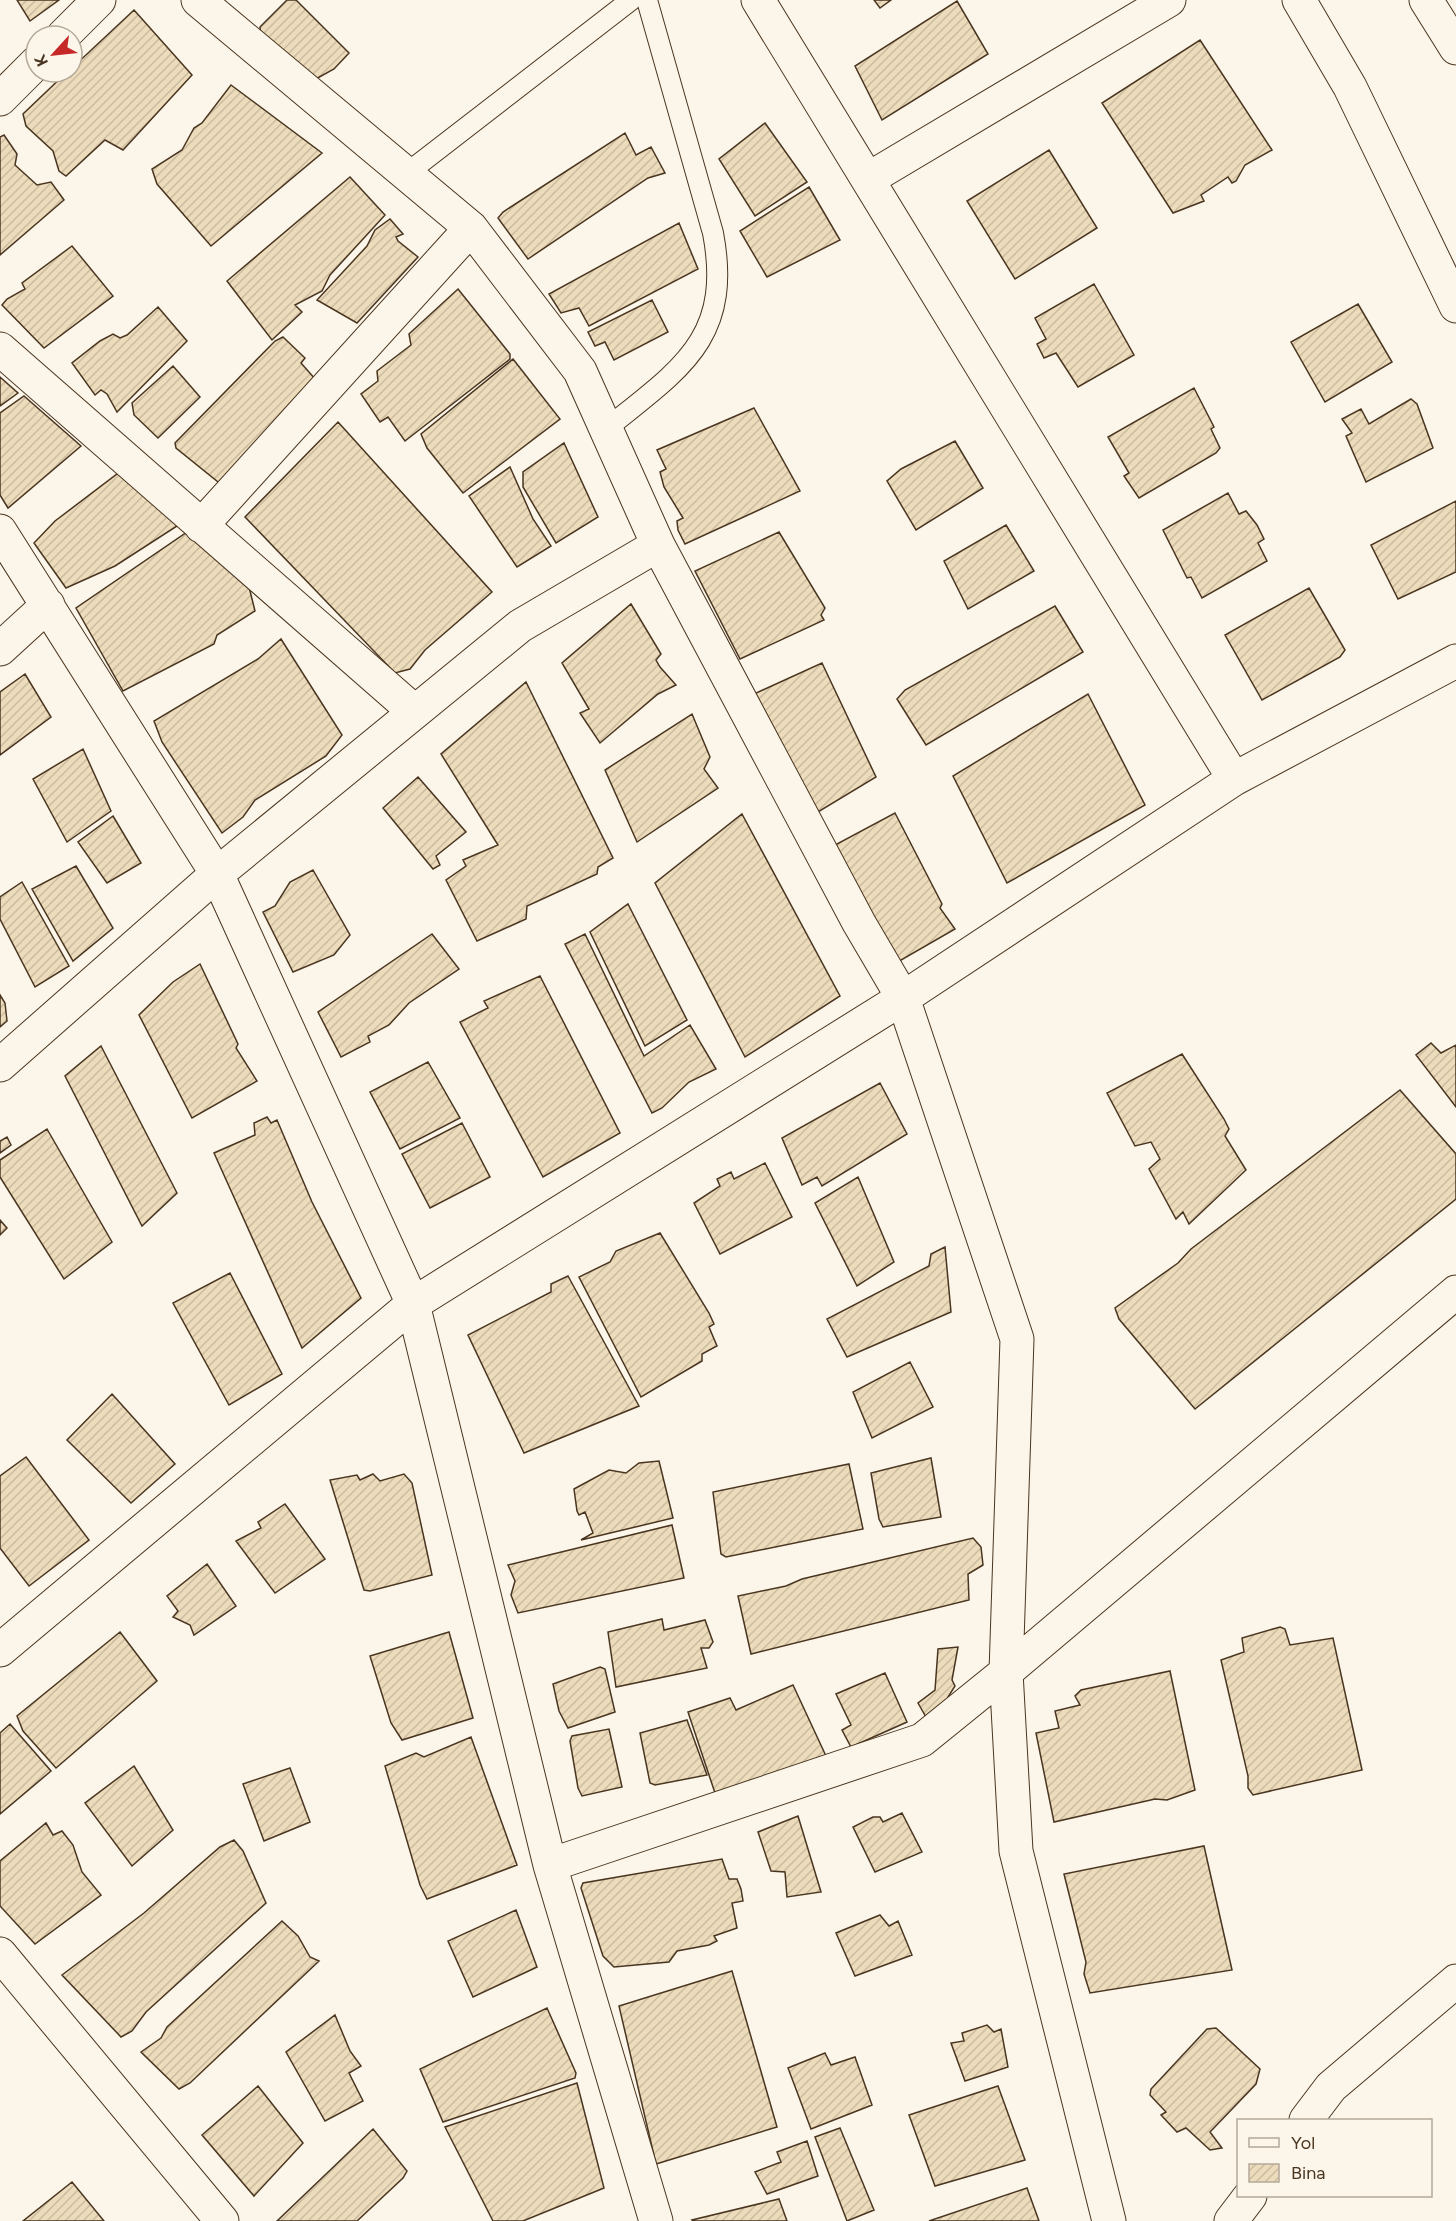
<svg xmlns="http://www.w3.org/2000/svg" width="1456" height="2221" viewBox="0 0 1456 2221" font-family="Figtree,sans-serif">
	<defs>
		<pattern id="building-hatch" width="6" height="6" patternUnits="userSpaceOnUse" patternTransform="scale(1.5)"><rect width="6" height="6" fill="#ecdcbc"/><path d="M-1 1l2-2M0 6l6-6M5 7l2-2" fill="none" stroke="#ccbda1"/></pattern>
	</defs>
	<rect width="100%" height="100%" fill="#fbf6e9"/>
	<path fill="url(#building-hatch)" stroke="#4a3520" stroke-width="1.5" d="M 17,0 L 59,0 L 30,21 Z
		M 287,0 L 296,0 L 349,53 L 334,69 L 314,80 L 261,36 L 260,27 Z
		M 874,0 L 891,0 L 880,8 Z
		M 957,1 L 988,54 L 882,120 L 855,66 Z
		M 134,10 L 192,75 L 123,150 L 105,140 L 66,176 L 59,171 L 53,151 L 26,126 L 23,114 L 67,72 L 72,72 L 72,68 Z
		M 1200,40 L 1272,150 L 1245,165 L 1236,181 L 1232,183 L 1228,177 L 1201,195 L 1204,201 L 1173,213 L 1102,103 Z
		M 231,85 L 322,153 L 211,246 L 157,184 L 152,169 L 182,150 L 194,128 L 202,123 Z
		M 765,123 L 807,182 L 755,216 L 719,159 Z
		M 625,133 L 636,155 L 651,147 L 665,173 L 648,178 L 528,259 L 498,218 L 503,212 Z
		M 4,135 L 17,154 L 15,165 L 37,185 L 51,182 L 64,200 L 0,255 L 0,137 Z
		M 1049,150 L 1097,228 L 1015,279 L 967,201 Z
		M 350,177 L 385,215 L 330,275 L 322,291 L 295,305 L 302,312 L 272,340 L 227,281 Z
		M 809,187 L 840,240 L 767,277 L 740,231 Z
		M 390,219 L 403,234 L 396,237 L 398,241 L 418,257 L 357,323 L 317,300 L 367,246 L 375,230 Z
		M 679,223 L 698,269 L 589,326 L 579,308 L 561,313 L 549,294 Z
		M 72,246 L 113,296 L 44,348 L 2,305 L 7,299 L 25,289 L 22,283 Z
		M 1094,284 L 1134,355 L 1078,387 L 1056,353 L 1044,358 L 1037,344 L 1046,339 L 1035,318 Z
		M 458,289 L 510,354 L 510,359 L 405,441 L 388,417 L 380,422 L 361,394 L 378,381 L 377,371 L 411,345 L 409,334 Z
		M 652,300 L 668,332 L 614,360 L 605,342 L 595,346 L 588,332 Z
		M 1358,304 L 1392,362 L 1325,402 L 1291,342 Z
		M 158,307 L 187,341 L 117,412 L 107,394 L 101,390 L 95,395 L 72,363 L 100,341 L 113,334 L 120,338 L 127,335 Z
		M 283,337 L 305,358 L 301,363 L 316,380 L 223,491 L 218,482 L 176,448 L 175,443 L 275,341 Z
		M 513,359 L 560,419 L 463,493 L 427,448 L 421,434 Z
		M 173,366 L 200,397 L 158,438 L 134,415 L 132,403 Z
		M 0,377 L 18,393 L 0,406 Z
		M 1194,388 L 1214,427 L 1211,429 L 1220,448 L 1216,453 L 1139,498 L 1124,476 L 1129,473 L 1108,437 Z
		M 24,396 L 81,446 L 8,508 L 0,495 L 0,413 Z
		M 1411,399 L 1417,404 L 1433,448 L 1366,482 L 1346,436 L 1352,433 L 1342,419 L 1361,409 L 1369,424 Z
		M 754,408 L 800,491 L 685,544 L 678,530 L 677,521 L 683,518 L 664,487 L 660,472 L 666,469 L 657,450 Z
		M 338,422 L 492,592 L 425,650 L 410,669 L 395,673 L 245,517 Z
		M 955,441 L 983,488 L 916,530 L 887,481 L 901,469 Z
		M 564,443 L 598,517 L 556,543 L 523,487 L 523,472 Z
		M 510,467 L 533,519 L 551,546 L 517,567 L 469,496 Z
		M 121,471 L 154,489 L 177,526 L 115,566 L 66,588 L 34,543 L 55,521 Z
		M 1228,493 L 1239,514 L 1246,511 L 1257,525 L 1264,539 L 1258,543 L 1267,561 L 1202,598 L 1191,577 L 1187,578 L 1163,530 Z
		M 1456,501 L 1456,572 L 1398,599 L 1371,545 Z
		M 1006,525 L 1034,571 L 968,609 L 944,561 Z
		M 193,528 L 247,579 L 255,611 L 217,635 L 214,644 L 123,691 L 76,608 Z
		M 779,532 L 825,608 L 821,615 L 824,620 L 740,659 L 695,571 Z
		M 1309,588 L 1345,650 L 1340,657 L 1262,700 L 1225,635 Z
		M 631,604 L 661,654 L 656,660 L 660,667 L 676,685 L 658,694 L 600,743 L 580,713 L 589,709 L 562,663 Z
		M 1055,606 L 1083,652 L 926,745 L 897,699 L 905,690 Z
		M 281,639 L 342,735 L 326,756 L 255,800 L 243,817 L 222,833 L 162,742 L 154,721 L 258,659 Z
		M 822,663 L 876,777 L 818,812 L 754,694 Z
		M 25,674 L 51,717 L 0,755 L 0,692 Z
		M 526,682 L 613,858 L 598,867 L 597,874 L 527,906 L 526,919 L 477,941 L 446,880 L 466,866 L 463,860 L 498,845 L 441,754 Z
		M 1088,694 L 1145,805 L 1007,883 L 953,776 Z
		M 692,714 L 710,757 L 704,769 L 718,788 L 637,842 L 605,770 Z
		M 83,749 L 111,811 L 67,842 L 33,779 Z
		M 418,777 L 466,832 L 436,856 L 440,865 L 433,869 L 383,808 Z
		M 895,813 L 942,904 L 940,908 L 955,929 L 896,963 L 835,845 Z
		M 742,814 L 840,996 L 745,1057 L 655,883 Z
		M 113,816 L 141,863 L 107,883 L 78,842 Z
		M 76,866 L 113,928 L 73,961 L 32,889 Z
		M 313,870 L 350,935 L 334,955 L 293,972 L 263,912 L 275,906 L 290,882 Z
		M 22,882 L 69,966 L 35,987 L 0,919 L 0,897 Z
		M 628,904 L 687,1020 L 645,1046 L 590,932 Z
		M 432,934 L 459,969 L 409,1003 L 389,1025 L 368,1036 L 370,1042 L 341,1057 L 318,1012 Z
		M 585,934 L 644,1056 L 690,1025 L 716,1069 L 689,1082 L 662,1108 L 652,1113 L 565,944 Z
		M 200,964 L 238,1044 L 236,1048 L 257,1081 L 192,1118 L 139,1015 L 173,982 Z
		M 540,976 L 620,1133 L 543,1177 L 460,1022 L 488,1008 L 484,1001 Z
		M 0,995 L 5,1003 L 7,1021 L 0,1027 Z
		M 1431,1043 L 1441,1053 L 1456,1045 L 1456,1107 L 1416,1055 Z
		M 101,1046 L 177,1193 L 142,1226 L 65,1076 Z
		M 1182,1054 L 1224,1119 L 1229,1129 L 1225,1136 L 1246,1170 L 1189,1224 L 1183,1212 L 1176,1219 L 1149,1169 L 1160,1159 L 1151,1142 L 1135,1146 L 1107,1093 Z
		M 428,1062 L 460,1118 L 400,1149 L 370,1092 Z
		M 880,1083 L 907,1134 L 822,1186 L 817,1177 L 802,1185 L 782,1138 Z
		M 1400,1090 L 1456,1154 L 1456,1199 L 1195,1409 L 1119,1319 L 1115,1308 L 1178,1263 L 1191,1249 Z
		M 267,1117 L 271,1123 L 277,1120 L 312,1202 L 361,1298 L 302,1348 L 214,1153 L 255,1135 L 254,1123 Z
		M 462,1123 L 490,1177 L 430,1208 L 402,1154 Z
		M 47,1129 L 112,1242 L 64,1279 L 0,1177 L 0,1160 Z
		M 7,1137 L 11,1145 L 0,1153 L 0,1141 Z
		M 765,1163 L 792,1217 L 720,1254 L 694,1203 L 720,1186 L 717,1179 L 731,1172 L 734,1179 Z
		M 858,1177 L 894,1262 L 857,1286 L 815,1203 Z
		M 0,1220 L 7,1228 L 0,1235 Z
		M 660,1233 L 709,1313 L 714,1324 L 709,1327 L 717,1346 L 702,1354 L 702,1361 L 641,1397 L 579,1277 L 610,1262 L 616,1251 Z
		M 945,1247 L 951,1312 L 847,1357 L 827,1319 L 929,1266 L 931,1254 Z
		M 230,1273 L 282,1374 L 229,1405 L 173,1303 Z
		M 568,1276 L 639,1406 L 524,1453 L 468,1335 L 551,1292 L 551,1284 Z
		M 910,1362 L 933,1407 L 872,1438 L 853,1392 Z
		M 112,1394 L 175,1464 L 131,1503 L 67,1440 Z
		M 26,1457 L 89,1540 L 29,1586 L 0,1548 L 0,1476 Z
		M 931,1458 L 941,1517 L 883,1527 L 879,1519 L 871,1473 Z
		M 659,1461 L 673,1518 L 581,1540 L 593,1533 L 585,1512 L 579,1515 L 577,1511 L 574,1489 L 609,1470 L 626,1473 L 639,1463 Z
		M 849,1464 L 863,1529 L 726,1557 L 721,1554 L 713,1492 Z
		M 373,1474 L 380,1481 L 404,1474 L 412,1483 L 432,1575 L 370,1591 L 364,1590 L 330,1480 L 357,1475 L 360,1480 Z
		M 285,1504 L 325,1559 L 275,1593 L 236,1541 L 261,1528 L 258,1522 Z
		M 672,1525 L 684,1578 L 518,1613 L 511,1595 L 515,1581 L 508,1565 Z
		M 973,1538 L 981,1547 L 983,1565 L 968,1574 L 969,1600 L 751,1654 L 738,1596 L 786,1586 L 802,1579 Z
		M 207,1564 L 236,1606 L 194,1635 L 190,1625 L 173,1617 L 178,1611 L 167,1596 Z
		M 662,1619 L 664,1630 L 705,1620 L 713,1642 L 709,1648 L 701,1648 L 707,1668 L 616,1687 L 608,1632 Z
		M 1280,1627 L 1285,1629 L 1290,1645 L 1333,1638 L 1362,1770 L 1253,1795 L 1248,1788 L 1248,1776 L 1221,1660 L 1244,1652 L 1242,1638 Z
		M 120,1632 L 157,1681 L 56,1768 L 23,1731 L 17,1716 Z
		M 449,1632 L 473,1718 L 402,1740 L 391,1723 L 370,1656 Z
		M 958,1647 L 952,1680 L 955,1686 L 948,1697 L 952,1703 L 926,1717 L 918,1703 L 935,1690 L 938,1649 Z
		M 600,1667 L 605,1669 L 615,1712 L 568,1728 L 559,1711 L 553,1684 Z
		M 1170,1671 L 1195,1790 L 1167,1800 L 1155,1799 L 1054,1822 L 1036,1733 L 1059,1728 L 1055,1711 L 1080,1705 L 1075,1696 L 1081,1690 Z
		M 885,1673 L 907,1722 L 851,1747 L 842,1730 L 851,1725 L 836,1694 Z
		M 793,1685 L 826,1756 L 716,1796 L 688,1712 L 730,1698 L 736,1710 Z
		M 687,1720 L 707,1775 L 655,1785 L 650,1783 L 640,1733 Z
		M 10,1724 L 51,1771 L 0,1814 L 0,1733 Z
		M 609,1729 L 622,1787 L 582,1796 L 578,1788 L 570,1741 L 572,1736 Z
		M 471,1737 L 517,1865 L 427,1899 L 420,1885 L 385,1766 L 416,1753 L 424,1757 Z
		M 134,1766 L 173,1830 L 132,1866 L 85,1803 Z
		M 290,1768 L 310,1822 L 264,1841 L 243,1784 Z
		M 902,1813 L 922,1852 L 875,1872 L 853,1827 L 873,1817 L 880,1817 L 883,1822 Z
		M 798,1816 L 821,1892 L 787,1897 L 785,1872 L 771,1871 L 758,1832 Z
		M 46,1823 L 53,1835 L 62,1831 L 73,1845 L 82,1872 L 101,1895 L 35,1944 L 0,1906 L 0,1861 Z
		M 234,1840 L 243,1851 L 266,1903 L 146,2012 L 132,2031 L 121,2037 L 62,1975 L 144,1913 L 220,1847 Z
		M 1204,1846 L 1232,1970 L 1090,1993 L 1084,1974 L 1086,1962 L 1064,1874 Z
		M 722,1859 L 729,1879 L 737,1879 L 741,1889 L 743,1901 L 732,1903 L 737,1928 L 714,1936 L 717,1941 L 709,1945 L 677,1951 L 669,1962 L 614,1967 L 603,1956 L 581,1888 L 583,1883 Z
		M 516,1910 L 537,1967 L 473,1997 L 448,1941 Z
		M 880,1915 L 889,1926 L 898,1921 L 912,1955 L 855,1976 L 836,1933 Z
		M 282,1921 L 298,1936 L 310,1957 L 319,1961 L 190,2083 L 179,2089 L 141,2052 L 161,2038 L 167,2027 Z
		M 732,1971 L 777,2127 L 656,2164 L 619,2006 Z
		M 547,2008 L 576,2073 L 575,2078 L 443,2122 L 420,2069 Z
		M 335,2015 L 350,2051 L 361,2066 L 349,2073 L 363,2101 L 325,2121 L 286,2052 Z
		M 987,2025 L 994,2032 L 1001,2029 L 1008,2067 L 965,2081 L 951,2043 L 964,2041 L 962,2033 Z
		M 1216,2028 L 1260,2069 L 1256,2084 L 1210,2132 L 1222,2148 L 1210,2150 L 1186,2128 L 1177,2132 L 1161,2115 L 1166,2112 L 1150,2095 L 1151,2089 L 1207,2029 Z
		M 825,2053 L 831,2065 L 855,2057 L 872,2105 L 811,2129 L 788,2068 Z
		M 577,2083 L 604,2188 L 523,2221 L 493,2221 L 445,2127 Z
		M 258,2086 L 303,2143 L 254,2196 L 202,2135 Z
		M 998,2086 L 1025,2160 L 935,2186 L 909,2115 Z
		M 840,2128 L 874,2210 L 847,2221 L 815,2137 Z
		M 373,2129 L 407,2171 L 403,2178 L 357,2221 L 277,2221 Z
		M 807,2141 L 818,2176 L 767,2194 L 755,2172 L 781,2162 L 777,2152 Z
		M 72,2182 L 104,2221 L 23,2221 Z
		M 1027,2188 L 1039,2221 L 929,2221 Z
		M 779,2199 L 787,2221 L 693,2221 L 692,2220 Z"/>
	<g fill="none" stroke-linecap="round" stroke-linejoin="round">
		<defs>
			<path id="lane" d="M 406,174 L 631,0
				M 606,429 C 680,369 733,339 713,233 L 647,0"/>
			<path id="street" d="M 198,0 L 471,228 L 580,371 L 658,545 L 859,923 L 903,998 L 1017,1339 L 1006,1672 L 1016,1851 L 1109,2221
				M 758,0 L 1234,779
				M 1299,0 L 1350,87 L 1456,306
				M 63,36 L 99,0
				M 0,99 L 36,63
				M 870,178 L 1169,0
				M 0,349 L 415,712
				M 201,526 L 471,228
				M 0,531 L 217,874 L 413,1304 L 550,1865 L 656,2221
				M 0,649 L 48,605
				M 0,1065 L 217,874 L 520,626 L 658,545
				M 0,1650 L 413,1304 L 903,998 L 1234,779 L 1456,661
				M 550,1865 L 922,1740 L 1006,1672 L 1456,1292
				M 0,1954 L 222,2221
				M 1306,2120 L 1331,2087 L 1456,1981
				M 1231,2221 L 1250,2196"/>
			<path id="highway" d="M 1426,0 L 1456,48"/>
		</defs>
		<use href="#lane" stroke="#4a3520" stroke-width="22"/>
		<use href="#street" stroke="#4a3520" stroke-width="35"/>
		<use href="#highway" stroke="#4a3520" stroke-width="35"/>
		<use href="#lane" stroke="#fbf6e9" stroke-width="20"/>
		<use href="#street" stroke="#fbf6e9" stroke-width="33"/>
		<use href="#highway" stroke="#fbf6e9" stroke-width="33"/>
	</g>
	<rect x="1237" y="2119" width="195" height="78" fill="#fbf6e9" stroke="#b4a999" stroke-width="1.5"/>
	<rect x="1249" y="2138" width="30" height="9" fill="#fbf6e9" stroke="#b4a999" stroke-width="1.5"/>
	<text x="1291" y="2149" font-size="18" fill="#4a3520">Yol</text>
	<rect x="1249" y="2164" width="30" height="18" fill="url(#building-hatch)" stroke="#b4a999" stroke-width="1.5"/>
	<text x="1291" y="2179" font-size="18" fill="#4a3520">Bina</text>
	<g transform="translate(54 54) rotate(243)"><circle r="28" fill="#fbf6e9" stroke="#b4a999" stroke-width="1.5"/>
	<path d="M0-4.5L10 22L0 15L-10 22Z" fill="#c62828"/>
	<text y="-9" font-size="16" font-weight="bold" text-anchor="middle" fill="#4a3520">K</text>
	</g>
</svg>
